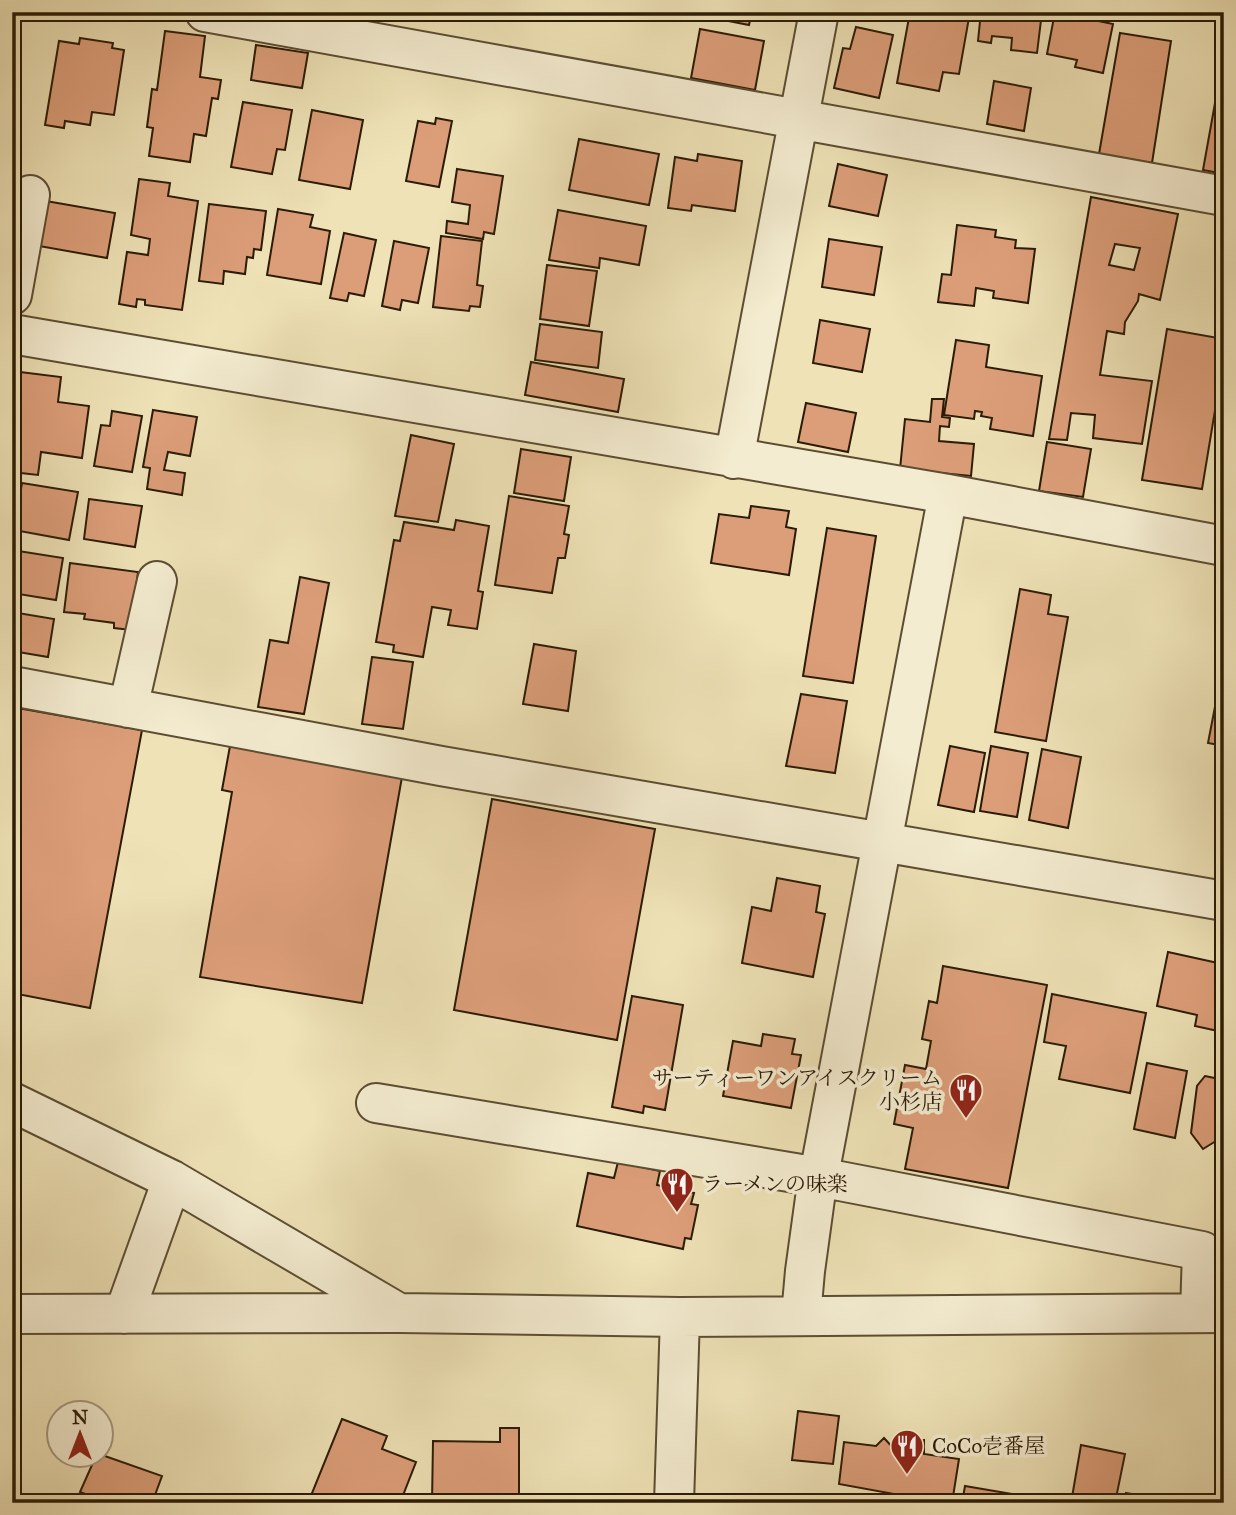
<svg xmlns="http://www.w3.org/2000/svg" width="1236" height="1515" viewBox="0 0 1236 1515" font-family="'IM FELL Great Primer','Noto Serif JP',serif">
	<rect width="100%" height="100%" fill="#eee2b6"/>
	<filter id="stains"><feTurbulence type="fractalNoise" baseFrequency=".00286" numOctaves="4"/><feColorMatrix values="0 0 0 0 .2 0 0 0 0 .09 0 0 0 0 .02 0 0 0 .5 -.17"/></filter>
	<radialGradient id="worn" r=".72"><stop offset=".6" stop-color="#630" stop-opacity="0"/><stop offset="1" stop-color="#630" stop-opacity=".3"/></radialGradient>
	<path fill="#dc9e79" stroke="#2b1b06" stroke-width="2" fill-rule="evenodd" d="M 622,12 L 658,12 L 657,17 Z
		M 704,12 L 752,12 L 749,25 L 703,16 Z
		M 910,12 L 970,12 L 959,74 L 943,72 L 939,91 L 897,83 Z
		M 981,12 L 1042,12 L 1037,53 L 1011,50 L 1012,38 L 992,36 L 991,43 L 978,41 Z
		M 1055,12 L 1113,24 L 1103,73 L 1075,67 L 1077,60 L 1047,54 Z
		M 856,27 L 893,35 L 879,98 L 834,88 L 843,48 L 850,49 Z
		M 700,29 L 764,41 L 755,90 L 691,78 Z
		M 165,31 L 205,36 L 200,77 L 221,80 L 218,99 L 212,98 L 206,136 L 194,134 L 190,162 L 149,156 L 153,128 L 147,127 L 152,89 L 157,90 Z
		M 1120,33 L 1171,41 L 1152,163 L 1099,154 Z
		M 80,38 L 113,43 L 112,48 L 124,50 L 114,115 L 92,112 L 90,125 L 65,121 L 64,128 L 45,125 L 59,41 L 79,44 Z
		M 256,45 L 308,53 L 302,88 L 251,80 Z
		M 1224,53 L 1224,174 L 1203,170 Z
		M 994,81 L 1031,88 L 1024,131 L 987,124 Z
		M 243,102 L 292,110 L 285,150 L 277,149 L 272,174 L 231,167 Z
		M 312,110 L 363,120 L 350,189 L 299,180 Z
		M 436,118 L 452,121 L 439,187 L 406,181 L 418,121 L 435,124 Z
		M 579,139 L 659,154 L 649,205 L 569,190 Z
		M 698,154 L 742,161 L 735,211 L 692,205 L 691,211 L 668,208 L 675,157 L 697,161 Z
		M 838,164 L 887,175 L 878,216 L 829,206 Z
		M 457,169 L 503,176 L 494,234 L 484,232 L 483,239 L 446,233 L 447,221 L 468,224 L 470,205 L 452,202 Z
		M 139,179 L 170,183 L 168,196 L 198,201 L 182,310 L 145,305 L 145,300 L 137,299 L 136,307 L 119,304 L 127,252 L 148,255 L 150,239 L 131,235 Z
		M 1091,197 L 1178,214 L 1160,300 L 1139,294 L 1138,301 L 1125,322 L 1124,334 L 1107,331 L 1100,375 L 1152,381 L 1142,444 L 1093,438 L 1095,415 L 1071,413 L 1067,440 L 1049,439 ZM 1115,244 L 1140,248 L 1134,270 L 1109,265 Z
		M 46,201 L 115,213 L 107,258 L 39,246 Z
		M 209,204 L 266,211 L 261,250 L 254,249 L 253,258 L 247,257 L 245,274 L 224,271 L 223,284 L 199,281 Z
		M 278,209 L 313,215 L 310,227 L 330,231 L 321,284 L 267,275 Z
		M 558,210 L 646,226 L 639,265 L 600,258 L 599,268 L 549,260 Z
		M 957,225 L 996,230 L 995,237 L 1016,240 L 1015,248 L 1035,249 L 1028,303 L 993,298 L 994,291 L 976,288 L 974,306 L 938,302 L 942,274 L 951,275 Z
		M 344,233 L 376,240 L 364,296 L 349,293 L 347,301 L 330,298 Z
		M 441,236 L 482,241 L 477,285 L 483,286 L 480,307 L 470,306 L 469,311 L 433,307 Z
		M 829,239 L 882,247 L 874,295 L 822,287 Z
		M 394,241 L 429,248 L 418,303 L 402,300 L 400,310 L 382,306 Z
		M 547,265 L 597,271 L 589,326 L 540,319 Z
		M 820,320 L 870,329 L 862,372 L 813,363 Z
		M 540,324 L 602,332 L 598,368 L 535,360 Z
		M 1167,329 L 1224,339 L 1224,356 L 1202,489 L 1142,480 Z
		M 956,340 L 989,345 L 986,367 L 1042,376 L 1033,436 L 990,429 L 992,418 L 981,416 L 982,412 L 975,411 L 974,419 L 944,415 Z
		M 531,362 L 624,379 L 618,412 L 525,395 Z
		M 20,372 L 61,377 L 58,402 L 89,406 L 82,458 L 41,452 L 38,475 L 12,472 L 12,403 L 16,404 Z
		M 932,399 L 944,399 L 942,417 L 950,418 L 949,427 L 940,426 L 939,441 L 974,444 L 971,476 L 900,469 L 905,419 L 930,422 Z
		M 806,403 L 856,413 L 848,452 L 798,442 Z
		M 153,410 L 197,417 L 190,456 L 168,452 L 164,470 L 185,473 L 182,495 L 147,489 L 150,468 L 143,467 Z
		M 112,411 L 142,416 L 132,472 L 94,466 L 101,425 L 110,426 Z
		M 411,435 L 454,444 L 438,522 L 395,516 Z
		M 1047,442 L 1091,449 L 1083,497 L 1039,491 Z
		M 521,449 L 571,457 L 564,501 L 514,493 Z
		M 22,483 L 78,492 L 69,540 L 14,530 Z
		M 509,496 L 569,506 L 564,534 L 569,535 L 565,558 L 558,558 L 552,593 L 495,585 Z
		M 89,499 L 142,506 L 135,547 L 84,539 Z
		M 751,506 L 789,511 L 786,527 L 796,529 L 789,575 L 711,563 L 719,514 L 749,518 Z
		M 456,520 L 489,526 L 478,591 L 483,592 L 477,629 L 448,625 L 451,610 L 432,607 L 423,657 L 393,652 L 394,645 L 376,642 L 394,540 L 400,541 L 404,522 L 454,530 Z
		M 827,528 L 876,536 L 853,683 L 803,676 Z
		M 12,550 L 63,558 L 56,600 L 12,593 Z
		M 70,563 L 138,572 L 131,630 L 114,628 L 114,623 L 84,619 L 85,614 L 64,612 Z
		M 300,577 L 329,583 L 304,714 L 258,707 L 270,640 L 288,643 Z
		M 1020,589 L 1051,595 L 1048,614 L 1068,617 L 1046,741 L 995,732 Z
		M 12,612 L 54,619 L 48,657 L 12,651 Z
		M 534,644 L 576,651 L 568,711 L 523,704 Z
		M 372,657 L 413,662 L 403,729 L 362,724 Z
		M 1224,660 L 1224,746 L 1208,743 Z
		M 801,694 L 847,701 L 835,773 L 786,766 Z
		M 12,707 L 142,730 L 90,1008 L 12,993 Z
		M 230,746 L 402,777 L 362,1003 L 200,977 L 232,792 L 222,790 Z
		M 950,746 L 985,753 L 974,812 L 938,805 Z
		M 991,746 L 1028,753 L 1017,817 L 980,811 Z
		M 1042,749 L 1081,757 L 1068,828 L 1029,820 Z
		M 492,799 L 655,829 L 617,1040 L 454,1010 Z
		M 777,878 L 820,886 L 816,912 L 825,914 L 813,977 L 742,963 L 752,907 L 771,911 Z
		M 1168,952 L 1218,963 L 1216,970 L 1224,972 L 1224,1042 L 1216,1040 L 1218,1031 L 1195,1026 L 1197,1015 L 1157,1006 Z
		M 943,966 L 1047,985 L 1008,1188 L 905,1169 L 913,1128 L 894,1124 L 905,1065 L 926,1069 L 931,1041 L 922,1039 L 929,1001 L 937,1003 Z
		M 1052,994 L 1146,1013 L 1130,1093 L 1059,1079 L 1066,1046 L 1044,1042 Z
		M 632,996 L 683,1005 L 665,1110 L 644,1106 L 643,1113 L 612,1107 Z
		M 763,1034 L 795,1039 L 792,1054 L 801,1055 L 791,1108 L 723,1096 L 733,1041 L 761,1046 Z
		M 1147,1063 L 1187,1071 L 1175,1138 L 1134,1129 Z
		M 1205,1076 L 1224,1080 L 1224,1136 L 1203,1149 L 1191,1133 L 1197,1086 Z
		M 618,1162 L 660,1171 L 657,1185 L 694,1193 L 691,1204 L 698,1205 L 691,1239 L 685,1238 L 683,1249 L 577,1226 L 588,1173 L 614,1178 Z
		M 798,1411 L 839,1416 L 833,1464 L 792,1460 Z
		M 342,1419 L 387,1436 L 382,1449 L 416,1462 L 400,1503 L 308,1503 Z
		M 500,1428 L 519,1428 L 519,1503 L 432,1503 L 433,1441 L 500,1442 Z
		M 884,1438 L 894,1449 L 910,1449 L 912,1441 L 924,1440 L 924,1454 L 959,1459 L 952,1503 L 915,1503 L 916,1498 L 839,1484 L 844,1442 L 876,1446 Z
		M 1081,1445 L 1125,1454 L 1115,1503 L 1071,1503 Z
		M 102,1455 L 162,1476 L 152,1503 L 109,1503 L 80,1492 L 96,1456 Z
		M 965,1486 L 1042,1499 L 1041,1503 L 962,1503 Z
		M 1126,1493 L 1138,1495 L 1136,1503 L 1125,1503 Z"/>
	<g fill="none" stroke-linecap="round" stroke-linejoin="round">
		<defs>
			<path id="minor" d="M 205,12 L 1224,196
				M 12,295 L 30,195
				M 12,334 L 948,494 L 1224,546
				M 734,459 L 819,12
				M 12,686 L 441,766 L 1224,901
				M 128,708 L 157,581
				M 12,1102 L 172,1180 L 397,1312
				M 376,1103 L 819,1177 L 1202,1251 L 1200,1313
				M 12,1314 L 399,1313 L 680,1317 L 1224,1313
				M 124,1314 L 172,1180
				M 801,1316 L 805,1271 L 816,1191 L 948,494
				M 674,1503 L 680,1317"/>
		</defs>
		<use href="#minor" stroke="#5c4d32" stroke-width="42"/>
		<use href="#minor" stroke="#f4ecd0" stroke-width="38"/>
	</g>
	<defs>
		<symbol id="restaurant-pin" viewBox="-11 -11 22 30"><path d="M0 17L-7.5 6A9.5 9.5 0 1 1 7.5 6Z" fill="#8f2418" stroke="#f4ecd0"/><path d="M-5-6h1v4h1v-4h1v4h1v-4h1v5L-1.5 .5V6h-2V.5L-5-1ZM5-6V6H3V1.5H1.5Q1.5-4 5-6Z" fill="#fff"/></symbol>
	</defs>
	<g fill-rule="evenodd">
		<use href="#restaurant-pin" x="947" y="1071" width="38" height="52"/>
		<use href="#restaurant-pin" x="658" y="1165" width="38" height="52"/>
		<use href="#restaurant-pin" x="888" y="1427" width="38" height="52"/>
	</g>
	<g text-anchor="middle" stroke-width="7" stroke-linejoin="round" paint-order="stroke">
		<g font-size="21" fill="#2b1b06" stroke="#f4ecd0" text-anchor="start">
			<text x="942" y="1085" text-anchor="end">サーティーワンアイスクリーム<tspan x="942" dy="24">小杉店</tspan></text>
			<text x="702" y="1191">ラーメンの味楽</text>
			<text x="932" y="1453">CoCo壱番屋</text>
		</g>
	</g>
	<rect width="1236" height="1515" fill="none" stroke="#eee2b6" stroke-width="42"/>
	<rect x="14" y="14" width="1208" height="1487" fill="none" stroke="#2b1b06" stroke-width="3.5"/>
	<rect x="21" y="21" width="1194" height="1473" fill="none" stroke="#2b1b06" stroke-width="2"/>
	<g transform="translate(80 1434)"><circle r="33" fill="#f4ecd0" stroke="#a4987f" stroke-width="2"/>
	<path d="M0-5L12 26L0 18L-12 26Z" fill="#8f2418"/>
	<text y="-10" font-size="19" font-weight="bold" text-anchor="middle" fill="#2b1b06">N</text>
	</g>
	<rect width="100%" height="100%" filter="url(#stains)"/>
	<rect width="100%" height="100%" fill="url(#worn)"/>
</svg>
